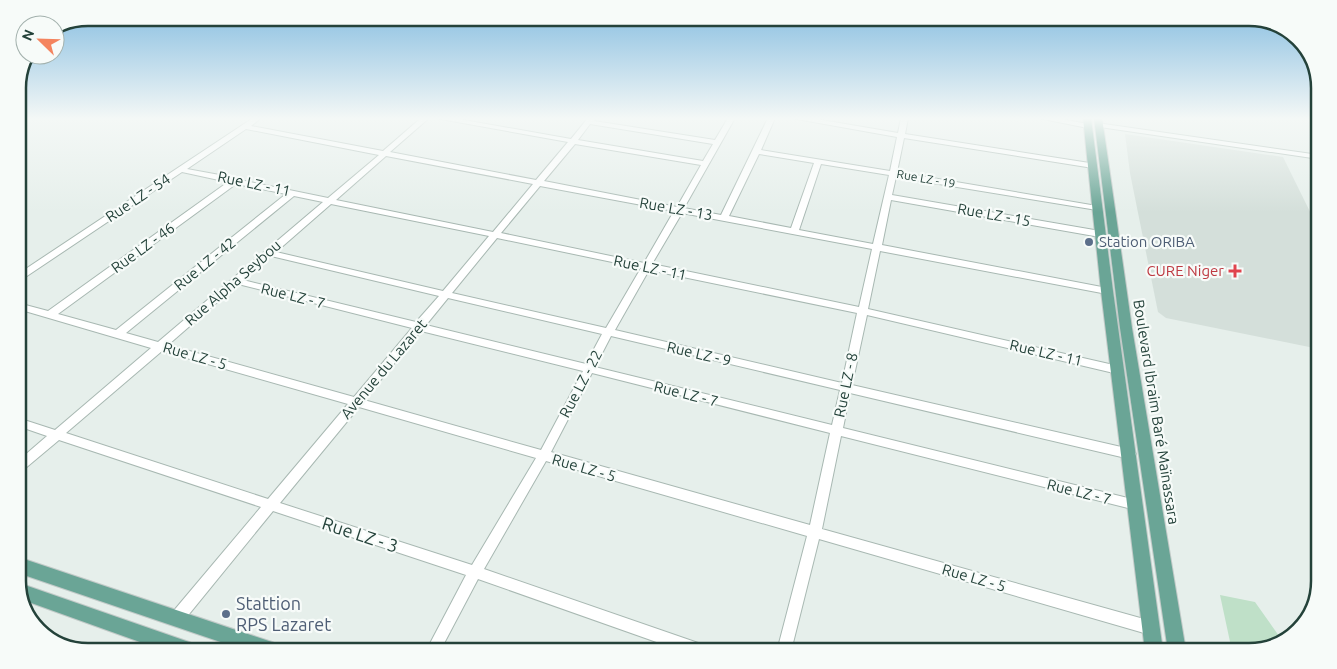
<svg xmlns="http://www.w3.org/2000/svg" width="1337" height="669" viewBox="0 0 1337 669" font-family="Ubuntu,sans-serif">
	<rect width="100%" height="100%" fill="#e6efeb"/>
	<path fill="#d4dfda" d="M 1125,134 L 1283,157 L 1319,230 L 1319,349 L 1166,318 L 1158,312 L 1130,173 Z"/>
	<path fill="#bfe0c8" d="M 1220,595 L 1255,602 L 1279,636 L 1285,641 L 1249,651 L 1232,651 Z"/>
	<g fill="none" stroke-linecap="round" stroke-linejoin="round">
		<defs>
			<path id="minor" d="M 253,118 L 261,118 L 251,126 L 383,151 L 421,118 L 429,118 L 390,152 L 536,180 L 568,142 L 435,118 L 453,118 L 571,139 L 588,118 L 595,118 L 594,121 L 715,140 L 728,118 L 735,118 L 684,208 L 721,215 L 768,118 L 775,118 L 761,150 L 890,171 L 897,137 L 791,118 L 810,118 L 898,133 L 901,118 L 908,118 L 905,134 L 1096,164 L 1096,168 L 1093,168 L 904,138 L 897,172 L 1097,206 L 1101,208 L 1097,210 L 896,177 L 892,195 L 1100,231 L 1104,234 L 1100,237 L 891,200 L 882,245 L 1107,288 L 1112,291 L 1107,294 L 880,251 L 868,309 L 1118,366 L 1122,367 L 1123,370 L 1122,373 L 1118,374 L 867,315 L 852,385 L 1130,449 L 1134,451 L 1136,454 L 1134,457 L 1130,459 L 850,393 L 843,428 L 1136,500 L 1140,501 L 1142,505 L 1140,509 L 1136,510 L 841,436 L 822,529 L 1151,621 L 1156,623 L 1158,628 L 1156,633 L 1151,635 L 819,539 L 791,651 L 777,651 L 807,536 L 546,461 L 484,569 L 701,644 L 706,646 L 708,651 L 682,651 L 478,579 L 440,651 L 426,651 L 466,575 L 273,511 L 181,624 L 176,626 L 171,624 L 169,619 L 171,614 L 261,507 L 59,440 L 22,471 L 18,473 L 18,461 L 47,436 L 18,426 L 18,418 L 55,430 L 151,348 L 18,309 L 18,303 L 48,311 L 228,182 L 182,172 L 21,280 L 18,281 L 18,274 ZM 590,124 L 713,144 L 703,161 L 578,140 ZM 246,129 L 379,155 L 328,198 L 240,180 L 236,178 L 187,169 ZM 575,144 L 701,165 L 677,207 L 544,181 ZM 759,154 L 814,163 L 791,228 L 729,216 ZM 386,156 L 533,184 L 493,232 L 336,200 ZM 821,164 L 889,175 L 873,244 L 799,230 ZM 236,184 L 286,194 L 116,330 L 58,314 ZM 540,186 L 674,211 L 644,263 L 501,233 ZM 294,196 L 323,202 L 158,342 L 126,333 ZM 331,204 L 489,236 L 443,291 L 276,252 ZM 682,213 L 872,249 L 859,307 L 652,264 ZM 497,238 L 641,268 L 606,328 L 452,293 ZM 271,256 L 439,296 L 416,322 L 243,280 ZM 649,270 L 857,313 L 842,383 L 615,330 ZM 238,284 L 412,328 L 354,397 L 168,345 ZM 448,298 L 602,334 L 586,364 L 426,325 ZM 421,331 L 583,371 L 541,450 L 364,400 ZM 611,336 L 840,390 L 832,425 L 595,367 ZM 162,351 L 348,404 L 268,499 L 66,433 ZM 592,373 L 830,433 L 810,525 L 551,452 ZM 359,407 L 536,458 L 472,565 L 280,503 Z
				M 1038,118 L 1056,118 L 1088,124 L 1092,126 L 1088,128 Z
				M 1097,123 L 1319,155 L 1319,159 L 1100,127 L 1097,127 Z"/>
			<path id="major" d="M 1083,118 L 1091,118 L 1113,291 L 1163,651 L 1145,651 L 1101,291 Z
				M 1094,118 L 1102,118 L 1132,328 L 1186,651 L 1168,651 L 1120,328 Z
				M 18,557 L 272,642 L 278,645 L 281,651 L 247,651 L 18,573 Z
				M 19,583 L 189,642 L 195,645 L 198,651 L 165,651 L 23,600 L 18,586 Z"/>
		</defs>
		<use href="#minor" stroke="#a8b8b2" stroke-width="2"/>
		<use href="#major" stroke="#c2cac8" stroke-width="2"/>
		<use href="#minor" fill="#fff" fill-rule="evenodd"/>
		<use href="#major" fill="#6aa596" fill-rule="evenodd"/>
	</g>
	<linearGradient id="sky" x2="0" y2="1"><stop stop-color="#84bce0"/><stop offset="0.56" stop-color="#f4f8f6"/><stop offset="1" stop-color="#f4f8f6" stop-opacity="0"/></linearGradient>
	<rect width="1337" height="212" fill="url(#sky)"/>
	<g fill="#5c6f8a" stroke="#f7fbf9" stroke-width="2">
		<circle cx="1089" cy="242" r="5"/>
		<circle cx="226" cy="614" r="5"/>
	</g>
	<path fill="#e0444e" stroke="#f7fbf9" stroke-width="2" d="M1232.5 263.5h5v5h5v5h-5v5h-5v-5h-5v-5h5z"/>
	<g text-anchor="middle" stroke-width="4.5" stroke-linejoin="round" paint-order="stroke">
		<g font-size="12" fill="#24423a" stroke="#f7fbf9">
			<text transform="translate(926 179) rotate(10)" y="4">Rue LZ - 19</text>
		</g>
		<g font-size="15" fill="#24423a" stroke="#f7fbf9">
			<text transform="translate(254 184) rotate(12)" y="5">Rue LZ - 11</text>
			<text transform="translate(138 198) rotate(-34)" y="5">Rue LZ - 54</text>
			<text transform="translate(676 209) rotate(10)" y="5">Rue LZ - 13</text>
			<text transform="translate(994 215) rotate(10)" y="5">Rue LZ - 15</text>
			<text transform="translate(143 248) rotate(-36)" y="5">Rue LZ - 46</text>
			<text transform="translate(205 264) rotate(-39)" y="5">Rue LZ - 42</text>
			<text transform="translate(650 268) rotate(12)" y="5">Rue LZ - 11</text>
			<text transform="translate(233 283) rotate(-41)" y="5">Rue Alpha Seybou</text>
			<text transform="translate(293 296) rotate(14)" y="5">Rue LZ - 7</text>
			<text transform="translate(1046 353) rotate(13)" y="5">Rue LZ - 11</text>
			<text transform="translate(699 354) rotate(13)" y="5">Rue LZ - 9</text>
			<text transform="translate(195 356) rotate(16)" y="5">Rue LZ - 5</text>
			<text transform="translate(384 369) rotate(-50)" y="5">Avenue du Lazaret</text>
			<text transform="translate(581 384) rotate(-62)" y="5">Rue LZ - 22</text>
			<text transform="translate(846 385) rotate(-78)" y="5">Rue LZ - 8</text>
			<text transform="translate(686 394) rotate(14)" y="5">Rue LZ - 7</text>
			<text transform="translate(1156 412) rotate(81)" y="5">Boulevard Ibraim Baré Maïnassara</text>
			<text transform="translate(584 468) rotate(16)" y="5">Rue LZ - 5</text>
			<text transform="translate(1079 492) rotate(14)" y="5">Rue LZ - 7</text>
			<text transform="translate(974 578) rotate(16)" y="5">Rue LZ - 5</text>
		</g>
		<g font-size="15" fill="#4e5e75" stroke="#f7fbf9" text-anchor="start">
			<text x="1099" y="247">Station ORIBA</text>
		</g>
		<g font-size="15" fill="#be3a42" stroke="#f7fbf9" text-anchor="end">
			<text x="1224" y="276">CURE Niger</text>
		</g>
		<g font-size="18" fill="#24423a" stroke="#f7fbf9">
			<text transform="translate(360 535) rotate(18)" y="6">Rue LZ - 3</text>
		</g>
		<g font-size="18" fill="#4e5e75" stroke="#f7fbf9" text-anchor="start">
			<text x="236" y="610">Stattion<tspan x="236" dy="21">RPS Lazaret</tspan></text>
		</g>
	</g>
	<path d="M0 0H1337V669H0ZM88 26H1249A62 62 0 0 1 1311 88V581A62 62 0 0 1 1249 643H88A62 62 0 0 1 26 581V88A62 62 0 0 1 88 26Z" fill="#f7fbf9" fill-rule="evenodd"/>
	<path fill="none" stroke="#24423a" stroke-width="2.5" d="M88 26H1249A62 62 0 0 1 1311 88V581A62 62 0 0 1 1249 643H88A62 62 0 0 1 26 581V88A62 62 0 0 1 88 26Z"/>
	<g transform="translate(40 40) rotate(293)"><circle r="24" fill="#f7fbf9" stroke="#a3b1ad"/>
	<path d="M0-4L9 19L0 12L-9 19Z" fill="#f4845f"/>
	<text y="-8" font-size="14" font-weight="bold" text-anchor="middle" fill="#24423a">N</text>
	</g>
</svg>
